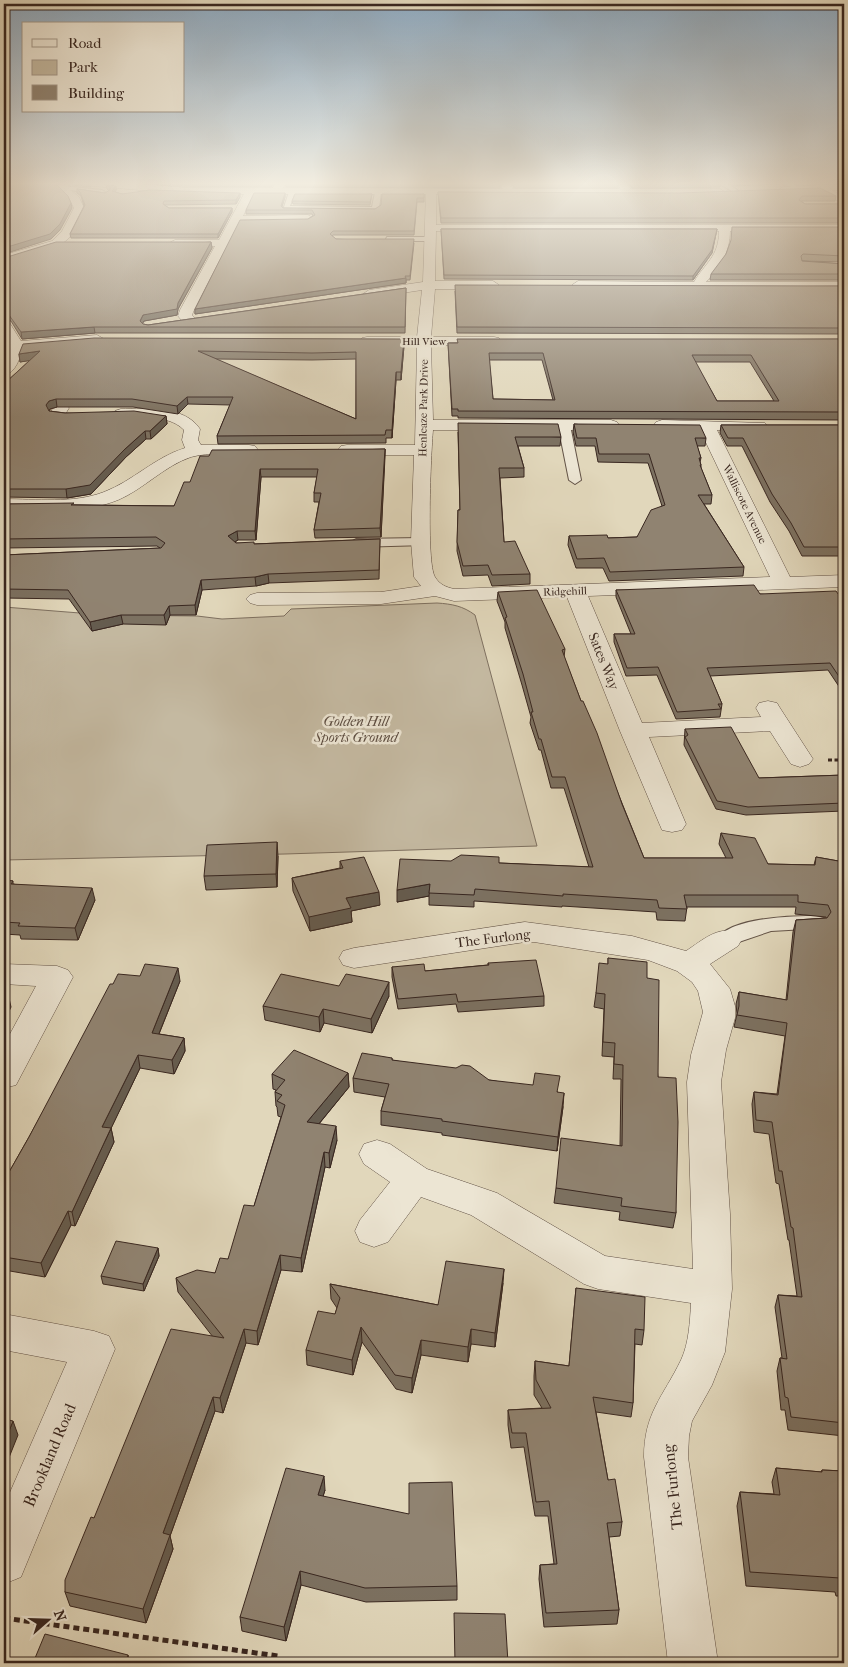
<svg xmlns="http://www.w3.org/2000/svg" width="848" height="1667" viewBox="0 0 848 1667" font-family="'IM FELL French Canon',serif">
	<rect width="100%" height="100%" fill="#e1d7bb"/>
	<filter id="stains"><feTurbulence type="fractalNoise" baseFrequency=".004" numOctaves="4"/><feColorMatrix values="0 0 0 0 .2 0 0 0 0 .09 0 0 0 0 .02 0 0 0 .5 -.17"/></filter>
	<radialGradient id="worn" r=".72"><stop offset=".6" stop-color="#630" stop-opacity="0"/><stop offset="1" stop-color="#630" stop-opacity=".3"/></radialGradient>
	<path fill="#c4b9a1" stroke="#7e7060" d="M 437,603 C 452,604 463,606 475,615 L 537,846 L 285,854 L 4,860 L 4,607 L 105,615 L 197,616 L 222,619 L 284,616 L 291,609 Z"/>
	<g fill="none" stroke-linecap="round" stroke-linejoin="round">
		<defs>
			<path id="lane" d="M 718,183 L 727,183 L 740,192 L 735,193 Z
				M 781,183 L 791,183 L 804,189 L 801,191 Z
				M 63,186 L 102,190 L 105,192 L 102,194 L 61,189 L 61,187 Z
				M 292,190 L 295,192 L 290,206 L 372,207 L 375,192 L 378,190 L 381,192 L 379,209 L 375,211 L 283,210 L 289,192 Z
				M 387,237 L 430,237 L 434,239 L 430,241 L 390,241 L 386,239 Z
				M 564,422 L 570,425 L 581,480 L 575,484 L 569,480 L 558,425 Z
				M 421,538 L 426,539 L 428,542 L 426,545 L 356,547 L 349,543 L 356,539 Z
				M 817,916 L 824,918 L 827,923 L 824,928 L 771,931 L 727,946 L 720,944 L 717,939 C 731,917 793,916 817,916 Z"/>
			<path id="street" d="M 59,183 L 71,183 L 67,187 L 79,197 L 84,208 L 74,231 L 68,239 L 60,245 L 4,262 L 4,255 L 52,241 L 62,231 L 74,208 L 70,200 L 58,188 Z
				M 276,183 L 286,183 L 279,194 L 275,195 L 270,192 Z
				M 501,183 L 511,183 L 513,192 L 512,194 L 504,194 Z
				M 618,183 L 628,183 L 632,193 L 631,195 L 623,195 Z
				M 822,185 L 844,197 L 844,204 L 818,190 L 817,188 Z
				M 250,189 L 255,192 L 243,216 L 308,215 L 313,218 L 308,221 L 239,222 L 194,310 L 192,315 L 196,320 L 194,323 L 184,323 L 178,316 L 180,310 L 215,246 L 175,246 L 169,243 L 175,240 L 219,240 L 245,192 Z
				M 431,189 L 436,192 L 436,225 L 844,225 L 844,231 L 730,231 C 730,252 720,267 706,282 L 844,282 L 844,290 L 578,289 L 572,285 L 578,281 L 694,282 C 705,263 719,257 719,231 L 436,231 L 435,281 L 493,281 L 499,285 L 493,289 L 435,289 L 431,337 L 494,337 L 499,338 L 501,341 L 499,344 L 494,345 L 431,345 L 433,420 L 611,420 L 617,422 L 619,425 L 617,428 L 611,430 L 433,430 C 431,453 426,562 435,577 C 440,585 446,587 454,589 L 770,577 L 700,430 L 662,430 L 656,428 L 654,425 L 656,422 L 662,420 L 765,423 L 767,426 L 765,429 L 759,431 L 717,430 L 790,577 L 844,575 L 844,587 L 588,596 L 642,723 L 761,717 L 756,708 L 759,703 L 768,701 L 777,703 L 780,708 L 813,759 L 809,764 L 800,767 L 791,764 L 770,731 L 649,737 L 686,824 L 682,830 L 672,832 L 662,830 L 620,731 L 567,597 L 454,601 L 435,596 L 381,604 L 257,605 L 250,603 L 246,599 L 250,595 L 257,593 L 381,592 L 421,586 L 414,577 L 411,542 L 414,455 L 347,455 L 341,454 L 338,450 L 341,446 L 347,445 L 415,445 L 417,345 L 367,345 L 362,344 L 360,341 L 362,338 L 367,337 L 417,337 L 422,290 L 369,298 L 363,294 L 369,290 L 423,282 L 426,192 Z
				M 4,321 L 9,322 L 21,341 L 97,335 L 104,339 L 97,343 L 23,349 C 19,359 16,373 4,375 L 4,361 L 8,351 L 4,351 L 4,343 L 8,342 L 4,335 Z
				M 61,403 L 67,405 L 69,408 L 59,424 L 47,424 L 45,421 L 55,405 Z
				M 121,409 C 147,409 184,405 200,429 L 198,440 L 201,445 L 249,445 L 255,446 L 258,450 L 255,454 L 249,455 C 231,455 209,452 191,457 C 164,466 144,489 118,500 C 83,514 41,511 4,511 L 4,499 C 36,499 73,504 104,492 C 133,481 155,457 185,448 L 182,440 L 184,430 C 165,411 138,423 115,417 L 113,414 L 115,411 Z
				M 525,922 L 632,936 L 686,951 C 703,940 717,926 738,932 L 742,939 L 738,946 L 710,964 L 730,989 L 735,1006 L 735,1018 L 726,1050 L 721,1082 L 730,1214 L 732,1289 L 725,1352 L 712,1385 L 692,1421 L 689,1436 L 688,1457 L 718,1663 L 668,1663 L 644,1457 C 644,1413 663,1397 681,1360 C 689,1343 690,1321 691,1303 L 598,1289 L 584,1284 L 471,1215 L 421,1197 L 388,1242 L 374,1247 L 360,1242 L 355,1231 L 360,1220 L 390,1182 L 364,1164 L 359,1154 L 364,1144 L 377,1140 L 390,1144 L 427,1169 L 497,1193 L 605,1256 L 693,1269 L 687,1082 L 691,1055 L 703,1012 L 698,991 L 692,982 L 677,971 L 648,960 L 534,942 L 525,942 L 354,968 L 343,965 L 339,958 L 343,951 L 354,948 Z
				M 4,964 L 57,966 L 68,970 L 73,977 L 16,1085 L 4,1088 L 4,1045 L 36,986 L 4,984 Z
				M 4,1314 L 94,1331 L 109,1336 L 115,1349 L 21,1577 L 4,1584 L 4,1506 L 67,1362 L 4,1350 Z"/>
			<path id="secondary" d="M 87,183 L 132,183 L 188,188 L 720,189 L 725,192 L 720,195 L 188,194 L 92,186 Z
				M 844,184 L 844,190 L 783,193 L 778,190 L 783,187 Z"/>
		</defs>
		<use href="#lane" stroke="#635347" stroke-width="2"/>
		<use href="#street" stroke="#635347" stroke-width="1"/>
		<use href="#secondary" stroke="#392720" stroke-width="1"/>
		<path stroke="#392720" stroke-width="2" stroke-dasharray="2 1" stroke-linecap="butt" d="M 843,426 L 841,424 L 844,424"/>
		<path stroke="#392720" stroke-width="3" stroke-dasharray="4 2.5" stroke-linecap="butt" d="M 828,760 L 840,760 L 844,763"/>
		<path stroke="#392720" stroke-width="5" stroke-dasharray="6 4" stroke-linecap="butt" d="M 4,1618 L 278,1656 L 276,1663"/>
		<use href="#lane" fill="#ece5d3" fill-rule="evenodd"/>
		<use href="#street" fill="#ece5d3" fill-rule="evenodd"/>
		<use href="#secondary" fill="#ece5d3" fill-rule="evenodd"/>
	</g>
	<path fill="#7c7161" stroke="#392720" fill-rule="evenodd" d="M 71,183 L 90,183 L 91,187 L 72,185 Z
		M 145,183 L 274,183 L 271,187 L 170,186 Z
		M 285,183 L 500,183 L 500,188 L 286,187 Z
		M 512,183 L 618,183 L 618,188 L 514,188 Z
		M 629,183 L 721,183 L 720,187 L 678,188 L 632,188 Z
		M 731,183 L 780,183 L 780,184 L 735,186 Z
		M 106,185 L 116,186 L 116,190 L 115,192 L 122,194 L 240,197 L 236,204 L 164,205 L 169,208 L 232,208 L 232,212 L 218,238 L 71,238 L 70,234 L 84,206 L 81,196 L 77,193 L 77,189 L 105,193 L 109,191 L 107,189 Z
		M 844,186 L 844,196 L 839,192 L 840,187 Z
		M 438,192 L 836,196 L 835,201 L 801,201 L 805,204 L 844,204 L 844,223 L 441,223 Z
		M 285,193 L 285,197 L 282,207 L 283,208 L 375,209 L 424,194 L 424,202 L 417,202 L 414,235 L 333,235 L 332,236 L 336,239 L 414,243 L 410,280 L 406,280 L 406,283 L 195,314 L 195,309 L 308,219 L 313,216 L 312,214 L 246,214 L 246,210 Z
		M 372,194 L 370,205 L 293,204 L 292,201 Z
		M 844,227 L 844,262 L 802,261 L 844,264 L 844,280 L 710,280 L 711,274 Z
		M 441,229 L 717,229 L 712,253 L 693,280 L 444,279 Z
		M 211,242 L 212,248 L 178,309 L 177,315 L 144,321 L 142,324 L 143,324 L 148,325 L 406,288 L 405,333 L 95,333 L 22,339 L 11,321 L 4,320 L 4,258 Z
		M 844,286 L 844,335 L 844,334 L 457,333 L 455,291 Z
		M 844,339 L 844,420 L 458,418 L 458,416 L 452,416 L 448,343 ZM 489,360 L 542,360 L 553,400 L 493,399 ZM 695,362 L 750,362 L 774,401 L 717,401 Z
		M 404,346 L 401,380 L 396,380 L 392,438 L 386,438 L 386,443 L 218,444 L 217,436 L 230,405 L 188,404 L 178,414 L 133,407 L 57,407 L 50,409 L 49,411 L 65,413 L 166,416 L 167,424 L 151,439 L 146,439 L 126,457 L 91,494 L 67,498 L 4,497 L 4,384 L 30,360 L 20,362 L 19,354 ZM 215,359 L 312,360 L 356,359 L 356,419 Z
		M 574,424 L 706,438 L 705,446 L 697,446 L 701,458 L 700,462 L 701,465 L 701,468 L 712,495 L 711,504 L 704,504 L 744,567 L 743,576 L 609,581 L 603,568 L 576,568 L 568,545 L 569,536 L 608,538 L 637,537 L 662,506 L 648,463 L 598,462 L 595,446 L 576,446 L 573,432 Z
		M 721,425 L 844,425 L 844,556 L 802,556 L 789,531 L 770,502 L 742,446 L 727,446 L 720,433 Z
		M 458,432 L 561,437 L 560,446 L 518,446 L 524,468 L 524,477 L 500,478 L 504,542 L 530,574 L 530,584 L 492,586 L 488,575 L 463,576 L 457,551 L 458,510 L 460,510 Z
		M 385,449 L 381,537 L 315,538 L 314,530 L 319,502 L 314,502 L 314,493 L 317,477 L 261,477 L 256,540 L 238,540 L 235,542 L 236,543 L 254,544 L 380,539 L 379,579 L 269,583 L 256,586 L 202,590 L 196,615 L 170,615 L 166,625 L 123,624 L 92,631 L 69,599 L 4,598 L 4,555 L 160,548 L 157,546 L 4,548 L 4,504 L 174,506 L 209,456 Z
		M 616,590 L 760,594 L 844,602 L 844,694 L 828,670 L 710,676 L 722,704 L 720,717 L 676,719 L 657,675 L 626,676 L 614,642 L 614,634 L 631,634 L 616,597 Z
		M 498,592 L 565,649 L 564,657 L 581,701 L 644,858 L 726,858 L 719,844 L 721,833 L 768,864 L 814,865 L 816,857 L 844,862 L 844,958 L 843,958 L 841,1008 L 844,1008 L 844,1436 L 788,1430 L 785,1410 L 781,1410 L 777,1371 L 780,1358 L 782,1358 L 775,1307 L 778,1295 L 797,1296 L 789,1240 L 788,1240 L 779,1184 L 776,1183 L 769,1134 L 754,1132 L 752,1104 L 754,1092 L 777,1094 L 785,1036 L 734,1027 L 737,1014 L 736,1004 L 739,992 L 786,1000 L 793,932 L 796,920 L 826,918 L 826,917 L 795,914 L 796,907 L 687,907 L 685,921 L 657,920 L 656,912 L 562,906 L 562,907 L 474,901 L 474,907 L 429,905 L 429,896 L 397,902 L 499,863 L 589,867 L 564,788 L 551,788 L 541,750 L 539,750 L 530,723 L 531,717 L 522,685 L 505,628 L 505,622 L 497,601 Z
		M 685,729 L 759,778 L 844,775 L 844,811 L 746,815 L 716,809 L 684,745 Z
		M 278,856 L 277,887 L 206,890 L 204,876 Z
		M 340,861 L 380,905 L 351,911 L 352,922 L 310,931 L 293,891 L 292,878 L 340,868 Z
		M 4,880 L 13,881 L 13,884 L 95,900 L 78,940 L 21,939 L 20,935 L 4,934 Z
		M 608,958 L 647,978 L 658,1077 L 676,1213 L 673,1228 L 619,1220 L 620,1212 L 554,1203 L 556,1188 L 620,1146 L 621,1079 L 613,1079 L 614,1057 L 602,1056 L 604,1009 L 594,1007 L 596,993 L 608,964 Z
		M 488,963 L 544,996 L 544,1006 L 458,1012 L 456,1004 L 398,1009 L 392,977 L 392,967 L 425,971 L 488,965 Z
		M 180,981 L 159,1034 L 184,1038 L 185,1051 L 174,1074 L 140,1068 L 111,1128 L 114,1142 L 75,1226 L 71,1225 L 45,1277 L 4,1270 L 4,1181 L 29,1137 L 113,984 Z
		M 389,996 L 372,1033 L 324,1023 L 320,1032 L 265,1020 L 263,1006 Z
		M 392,1058 L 392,1060 L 489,1080 L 558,1092 L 563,1107 L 557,1151 L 442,1135 L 442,1133 L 381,1125 L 381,1111 L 385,1097 L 354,1092 L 353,1078 Z
		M 348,1073 L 349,1087 L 319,1124 L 337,1140 L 330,1168 L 325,1167 L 302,1272 L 281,1270 L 258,1345 L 246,1343 L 223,1413 L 215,1411 L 170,1536 L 173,1549 L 146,1623 L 70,1606 L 65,1592 L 94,1518 L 213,1337 L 178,1292 L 176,1278 L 215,1273 L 228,1259 L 254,1206 L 281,1117 L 278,1116 L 277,1107 L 276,1106 L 275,1092 L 276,1090 L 273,1089 L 272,1074 Z
		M 158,1248 L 159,1256 L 144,1291 L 103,1284 L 101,1276 Z
		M 503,1283 L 495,1347 L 471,1344 L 468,1362 L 421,1355 L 412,1393 L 396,1389 L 362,1342 L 353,1375 L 307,1365 L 306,1350 L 335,1314 L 337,1308 L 331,1299 L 330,1284 L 438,1305 Z
		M 576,1288 L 644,1330 L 642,1345 L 635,1344 L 633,1403 L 631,1417 L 596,1412 L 608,1480 L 622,1522 L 620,1536 L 609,1537 L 619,1610 L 617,1624 L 544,1627 L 539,1579 L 540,1565 L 554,1564 L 548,1516 L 535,1516 L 524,1447 L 511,1448 L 508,1425 L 508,1410 L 542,1408 L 534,1395 L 534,1376 L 535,1361 L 569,1366 Z
		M 776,1468 L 821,1472 L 822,1470 L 844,1471 L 844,1596 L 836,1596 L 835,1592 L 746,1586 L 737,1506 L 740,1492 L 774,1494 L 772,1482 Z
		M 325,1490 L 323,1496 L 457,1586 L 457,1600 L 366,1602 L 301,1585 L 286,1641 L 242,1631 L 240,1617 Z"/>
	<path fill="#655c4f" stroke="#392720" d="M 116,186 L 116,190 L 112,195 L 112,191 Z
		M 240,193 L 240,197 L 236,204 L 236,200 Z
		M 285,193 L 285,197 L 281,209 L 281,206 Z
		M 71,203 L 72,208 L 60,230 L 51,239 L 4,254 L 4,248 Z
		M 232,208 L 232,212 L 218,238 L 218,234 Z
		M 717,229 L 712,253 L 693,280 L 693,276 Z
		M 211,242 L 212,248 L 178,309 L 177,315 L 144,321 L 140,327 L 140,321 L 143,315 L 178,303 Z
		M 406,278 L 406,283 L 195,314 L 195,309 Z
		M 94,327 L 95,333 L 22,339 L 21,332 Z
		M 404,339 L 404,346 L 401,380 L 401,372 Z
		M 4,346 L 5,353 L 4,358 Z
		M 40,351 L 41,359 L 20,362 L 19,354 Z
		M 396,372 L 396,380 L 392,438 L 392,430 Z
		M 187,397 L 188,404 L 178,414 L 177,406 Z
		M 56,399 L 57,407 L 50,409 L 47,413 L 46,405 L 49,401 Z
		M 166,416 L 167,424 L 151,439 L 150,431 Z
		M 145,431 L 146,439 L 126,457 L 91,494 L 67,498 L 66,489 L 125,449 Z
		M 385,449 L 385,457 L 381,537 L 380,528 Z
		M 260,469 L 261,477 L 256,540 L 255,531 Z
		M 237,531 L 238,540 L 229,545 L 228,536 Z
		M 268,574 L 269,583 L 256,586 L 255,577 Z
		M 201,580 L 202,590 L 196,615 L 195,605 Z
		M 169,606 L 170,615 L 166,625 L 164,615 Z
		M 121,615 L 123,624 L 92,631 L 90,622 Z
		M 277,842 L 278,856 L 277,887 L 276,874 Z
		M 430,884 L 429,896 L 397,902 L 397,890 Z
		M 92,888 L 95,900 L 78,940 L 75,928 Z
		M 379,892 L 380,905 L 351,911 L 352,922 L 310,931 L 309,917 L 346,898 Z
		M 178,968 L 180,981 L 154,1046 L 152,1033 Z
		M 389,982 L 389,996 L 372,1033 L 371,1019 Z
		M 8,994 L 11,1007 L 4,1022 L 4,1002 Z
		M 323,1009 L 324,1023 L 320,1032 L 319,1017 Z
		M 184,1038 L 185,1051 L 174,1074 L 172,1060 Z
		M 138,1055 L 140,1068 L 105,1141 L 102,1127 Z
		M 348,1073 L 349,1087 L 308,1137 L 307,1122 Z
		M 564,1093 L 563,1107 L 557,1151 L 558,1137 Z
		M 336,1126 L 337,1140 L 330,1168 L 329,1153 Z
		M 111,1128 L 114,1142 L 75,1226 L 72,1212 Z
		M 324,1152 L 325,1167 L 302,1272 L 301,1258 Z
		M 68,1211 L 71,1225 L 45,1277 L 41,1263 Z
		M 158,1248 L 159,1256 L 144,1291 L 143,1284 Z
		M 280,1255 L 281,1270 L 258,1345 L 257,1331 Z
		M 504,1269 L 503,1283 L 495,1347 L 495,1333 Z
		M 361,1327 L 362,1342 L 353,1375 L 352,1360 Z
		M 244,1329 L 246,1343 L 223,1413 L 220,1398 Z
		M 471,1329 L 471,1344 L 468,1362 L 468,1347 Z
		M 421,1340 L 421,1355 L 412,1393 L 412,1378 Z
		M 213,1397 L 215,1411 L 170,1536 L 173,1549 L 146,1623 L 143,1609 L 163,1533 Z
		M 13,1421 L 18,1435 L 4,1470 L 4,1444 Z
		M 324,1476 L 325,1490 L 319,1510 L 318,1495 Z
		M 300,1571 L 301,1585 L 286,1641 L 284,1627 Z
		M 128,1655 L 130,1663 L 125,1663 Z"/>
	<path fill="#908371" stroke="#392720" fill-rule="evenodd" d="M 4,183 L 37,185 L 39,183 L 56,183 L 56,184 L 68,196 L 71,203 L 60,224 L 50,234 L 4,248 Z
		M 106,185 L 116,186 L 112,191 L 122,194 L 150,190 L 240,193 L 236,200 L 164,201 L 163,204 L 169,208 L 232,208 L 218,234 L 70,234 L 85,205 L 80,192 L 77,189 L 105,193 L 110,190 L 110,187 Z
		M 844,186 L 844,190 L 840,187 Z
		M 820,188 L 836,196 L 802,196 L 799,200 L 805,204 L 844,204 L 844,218 L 441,218 L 438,192 L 679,193 Z
		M 254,193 L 285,193 L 281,206 L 283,208 L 375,209 L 381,205 L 382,194 L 424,194 L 424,198 L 417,198 L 414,231 L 333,231 L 330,234 L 336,239 L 414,239 L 410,276 L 405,276 L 406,278 L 195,309 L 240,220 L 308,219 L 315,215 L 312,210 L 246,210 Z
		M 295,194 L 372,194 L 370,202 L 292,201 Z
		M 732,227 L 844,227 L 844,256 L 803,254 L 801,256 L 802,261 L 844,264 L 844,274 L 711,274 L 726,254 L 731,240 Z
		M 441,229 L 717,229 L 712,250 L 693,276 L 444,275 Z
		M 56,242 L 211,242 L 178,303 L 177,309 L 143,315 L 140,321 L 143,324 L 148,325 L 406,288 L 405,327 L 94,327 L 21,332 L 9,315 L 4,313 L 4,258 Z
		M 455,285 L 844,286 L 844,328 L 457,327 Z
		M 94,338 L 404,339 L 401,372 L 396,372 L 392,430 L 386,430 L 385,435 L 217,436 L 233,397 L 187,397 L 177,406 L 132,399 L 56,399 L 49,401 L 46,405 L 49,411 L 65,413 L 134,411 L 166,416 L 150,431 L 145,431 L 125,449 L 90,485 L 66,489 L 4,489 L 4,384 L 40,351 L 19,354 L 23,344 ZM 198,351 L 312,353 L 356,352 L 356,419 Z
		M 457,339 L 844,339 L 844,412 L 458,411 L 458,409 L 452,409 L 448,343 L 458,343 ZM 489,353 L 543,353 L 555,400 L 493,399 ZM 692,355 L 751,355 L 779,401 L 717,401 Z
		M 458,423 L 558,424 L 561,437 L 515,437 L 524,468 L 499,468 L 504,542 L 515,541 L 530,574 L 492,575 L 488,565 L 463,566 L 457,542 L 458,510 L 460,510 Z
		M 574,424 L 700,425 L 706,438 L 695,438 L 701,458 L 699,458 L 701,465 L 700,465 L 712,495 L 698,495 L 744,567 L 610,572 L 604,558 L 577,559 L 569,536 L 607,535 L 608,538 L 637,537 L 651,510 L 665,505 L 649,454 L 599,454 L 596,438 L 577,438 Z
		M 721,425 L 844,425 L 844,547 L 804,547 L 791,523 L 772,494 L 743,438 L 728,438 Z
		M 385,449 L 380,528 L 314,530 L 321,493 L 314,493 L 318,469 L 260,469 L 255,531 L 237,531 L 228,536 L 236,543 L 254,542 L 254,544 L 380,539 L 379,570 L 268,574 L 255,577 L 201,580 L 195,605 L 169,606 L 164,615 L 121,615 L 90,622 L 68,590 L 4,589 L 4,555 L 161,548 L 165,543 L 156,537 L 4,539 L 4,504 L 74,503 L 71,505 L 174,506 L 184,482 L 190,482 L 200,456 L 209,456 L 212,450 Z
		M 754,585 L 760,594 L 836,591 L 844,602 L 844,684 L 830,663 L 707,668 L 722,704 L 718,704 L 721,709 L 677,712 L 658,667 L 627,668 L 614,634 L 635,634 L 616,590 Z
		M 537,590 L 565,649 L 562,650 L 581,701 L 583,701 L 597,733 L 622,804 L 644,858 L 733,858 L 721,833 L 755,838 L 768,864 L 815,865 L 816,857 L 844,862 L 844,946 L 841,1008 L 844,1008 L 844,1423 L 791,1417 L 788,1398 L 785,1397 L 780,1358 L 787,1359 L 778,1295 L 802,1297 L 793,1228 L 791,1227 L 782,1171 L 779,1171 L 772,1122 L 756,1120 L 754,1092 L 778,1095 L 787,1023 L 737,1015 L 739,1006 L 739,992 L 787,1000 L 796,920 L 827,918 L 831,912 L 828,905 L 798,902 L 798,895 L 684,895 L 687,909 L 659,908 L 657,900 L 563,894 L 563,896 L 475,889 L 474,895 L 429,893 L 430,884 L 397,890 L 400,859 L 451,861 L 461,855 L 499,857 L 499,863 L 593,867 L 565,777 L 552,777 L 541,739 L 539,739 L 531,712 L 533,712 L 523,674 L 505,618 L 507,617 L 498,592 Z
		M 731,727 L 759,778 L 844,775 L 844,803 L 748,807 L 717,801 L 685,737 L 688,735 L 685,729 Z
		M 277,842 L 276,874 L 204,876 L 207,845 Z
		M 364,857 L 379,892 L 346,898 L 351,908 L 309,917 L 292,878 L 343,868 L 340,861 Z
		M 4,880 L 13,881 L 11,884 L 92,888 L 75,928 L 18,926 L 20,923 L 4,922 Z
		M 608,958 L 647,962 L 647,978 L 659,980 L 658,1077 L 676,1078 L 678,1122 L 676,1213 L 621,1206 L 622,1198 L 556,1188 L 561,1138 L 622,1146 L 623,1065 L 614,1064 L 615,1043 L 603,1042 L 605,994 L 596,993 L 599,963 L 608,964 Z
		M 536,960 L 544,996 L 458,1002 L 456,994 L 398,999 L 392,967 L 424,964 L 425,971 L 489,965 L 488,963 Z
		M 145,964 L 178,968 L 152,1033 L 184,1038 L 172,1060 L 138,1055 L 102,1127 L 111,1128 L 72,1212 L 68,1211 L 41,1263 L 4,1257 L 4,1181 L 29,1137 L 110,984 L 113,984 L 118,974 L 140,976 Z
		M 281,974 L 339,986 L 346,974 L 389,982 L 371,1019 L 323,1009 L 319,1017 L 263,1006 Z
		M 4,994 L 8,994 L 4,1002 Z
		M 294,1050 L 348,1073 L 307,1122 L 336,1126 L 329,1153 L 324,1152 L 301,1258 L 280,1255 L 257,1331 L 244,1329 L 220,1398 L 213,1397 L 163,1533 L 170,1535 L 143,1609 L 65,1592 L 65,1580 L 91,1517 L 94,1518 L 171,1329 L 224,1338 L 176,1278 L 197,1270 L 215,1273 L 220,1258 L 228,1259 L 244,1205 L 254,1206 L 285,1105 L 277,1101 L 282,1095 L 275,1092 L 285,1080 L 272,1074 Z
		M 362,1053 L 392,1058 L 392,1060 L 456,1068 L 462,1065 L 470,1066 L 489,1080 L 533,1085 L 535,1073 L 560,1076 L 557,1092 L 564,1093 L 558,1137 L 442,1121 L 442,1119 L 381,1111 L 389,1084 L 353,1078 Z
		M 116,1241 L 158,1248 L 143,1284 L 101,1276 Z
		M 446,1261 L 504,1269 L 495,1333 L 471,1329 L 468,1347 L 421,1340 L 412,1378 L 395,1375 L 361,1327 L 352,1360 L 306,1350 L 318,1311 L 335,1314 L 340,1298 L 330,1284 L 438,1305 Z
		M 576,1288 L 645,1297 L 644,1330 L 635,1329 L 633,1403 L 593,1397 L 608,1480 L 615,1479 L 622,1522 L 607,1523 L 619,1610 L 546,1613 L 540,1565 L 557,1564 L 549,1501 L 536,1502 L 526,1433 L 512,1433 L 508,1410 L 551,1408 L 536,1380 L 535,1361 L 569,1366 Z
		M 4,1419 L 13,1421 L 4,1444 Z
		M 286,1468 L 324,1476 L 318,1495 L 409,1514 L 409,1483 L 452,1482 L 457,1586 L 365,1588 L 300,1571 L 284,1627 L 240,1617 Z
		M 776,1468 L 822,1472 L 822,1470 L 844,1471 L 844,1582 L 841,1582 L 840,1578 L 750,1572 L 740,1492 L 780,1495 Z
		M 454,1613 L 505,1614 L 508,1663 L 455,1663 Z
		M 45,1634 L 128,1655 L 125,1663 L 33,1663 Z"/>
	<linearGradient id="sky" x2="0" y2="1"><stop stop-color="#8eaac1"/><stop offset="0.44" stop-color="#f2ede0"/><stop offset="1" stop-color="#f2ede0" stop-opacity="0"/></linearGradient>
	<rect width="848" height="417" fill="url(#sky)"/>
	<g text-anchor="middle" stroke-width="5" stroke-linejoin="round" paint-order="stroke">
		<g font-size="11" fill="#392720" stroke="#ece5d3">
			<text x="424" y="345">Hill View</text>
			<text transform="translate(423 408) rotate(-89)" y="4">Henleaze Park Drive</text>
			<text transform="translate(745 504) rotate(64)" y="4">Walliscote Avenue</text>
			<text transform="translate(565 591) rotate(-2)" y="4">Ridgehill</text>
		</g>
		<g font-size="14" fill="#392720" stroke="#ece5d3">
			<text transform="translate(604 661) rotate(68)" y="5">Sates Way</text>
			<text transform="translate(493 938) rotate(-7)" y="5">The Furlong</text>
		</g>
		<g font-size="14" font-style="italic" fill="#5c4c40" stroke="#ece5d3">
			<text x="356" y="726">Golden Hill<tspan x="356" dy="16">Sports Ground</tspan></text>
		</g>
		<g font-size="16" fill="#392720" stroke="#ece5d3">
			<text transform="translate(49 1455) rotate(-67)" y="6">Brookland Road</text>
			<text transform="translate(672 1487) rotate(-96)" y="6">The Furlong</text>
		</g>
	</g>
	<rect width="848" height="1667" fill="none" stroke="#e1d7bb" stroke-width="20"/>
	<rect x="5" y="5" width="838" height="1657" fill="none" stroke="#392720" stroke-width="2.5"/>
	<rect x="10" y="10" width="828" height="1647" fill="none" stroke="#392720"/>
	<rect x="22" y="22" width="162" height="90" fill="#ece5d3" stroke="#a4998b"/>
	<rect x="32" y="39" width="25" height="8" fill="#ece5d3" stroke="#a4998b"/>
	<text x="68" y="48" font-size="15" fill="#392720">Road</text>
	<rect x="32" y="60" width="25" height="15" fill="#c4b9a1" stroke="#a4998b"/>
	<text x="68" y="72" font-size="15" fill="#392720">Park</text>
	<rect x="32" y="85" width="25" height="15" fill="#908371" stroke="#a4998b"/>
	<text x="68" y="98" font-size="15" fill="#392720">Building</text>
	<g transform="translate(48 1620) rotate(70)" stroke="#ece5d3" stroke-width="4" paint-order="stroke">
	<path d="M0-4L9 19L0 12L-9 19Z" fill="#392720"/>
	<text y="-8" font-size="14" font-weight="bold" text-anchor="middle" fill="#392720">N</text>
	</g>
	<rect width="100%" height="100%" filter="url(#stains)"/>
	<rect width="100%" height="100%" fill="url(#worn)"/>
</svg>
